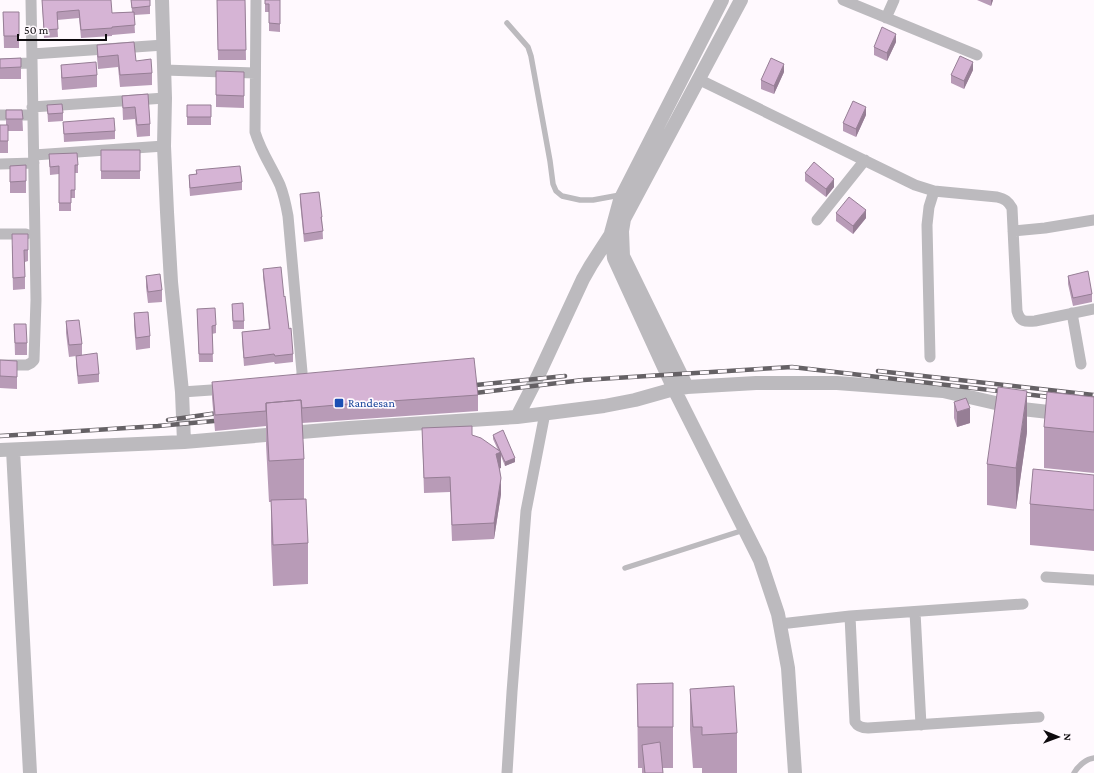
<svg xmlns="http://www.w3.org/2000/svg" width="1094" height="773" viewBox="0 0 1094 773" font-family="'Crimson Pro',serif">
	<rect width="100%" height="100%" fill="#fff9fe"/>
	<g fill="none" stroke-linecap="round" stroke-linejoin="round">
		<path stroke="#bcbabe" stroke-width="5.5" d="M 507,23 L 528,47 L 531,56 L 550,161 L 553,184 L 556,191 L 562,196 L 580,200 L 593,200 L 620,195
			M 625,568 L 744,530
			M 1074,773 C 1078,766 1086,759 1094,758"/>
		<path stroke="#bcbabe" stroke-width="11" d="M 843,0 L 977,55
			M 256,1 L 255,132 C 261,152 272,167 280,185 C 284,195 286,205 288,216 L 302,372 C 302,378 301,381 295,384
			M 886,18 L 894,0
			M 32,54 L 164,45
			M 0,64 L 32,63
			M 164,70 L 255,73
			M 698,79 L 915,185 L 934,191 L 997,197 C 1005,199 1008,201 1012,208 L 1017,311 C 1020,322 1025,322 1035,321 L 1094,309
			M 32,107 L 165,98
			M 0,115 L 33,115
			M 34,155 L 164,146
			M 0,164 L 34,163
			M 817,220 L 865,160
			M 1013,231 L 1045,228 L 1094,220
			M 0,234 L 26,234
			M 1072,313 L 1081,364
			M 930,357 L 927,225 L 929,207 L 934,191
			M 0,365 L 27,365 L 31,363 L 34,360 L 36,300 L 31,0
			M 182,392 L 226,389
			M 1046,577 L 1094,580
			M 915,612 L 921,725
			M 850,616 L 855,722 C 858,727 862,728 868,728 L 1039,717
			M 780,624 L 850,616 L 1023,604
			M 507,773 L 512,692 L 526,511 L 545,413"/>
		<path stroke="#bcbabe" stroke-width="14" d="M 162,0 L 165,98 L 164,146 L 167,212 L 171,282 L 182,392 L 184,442
			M 722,0 L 620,200 L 611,233 L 614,258 L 674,389 L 760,560 L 778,614 L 788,668 L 795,773
			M 687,387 L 623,256 L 622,231 L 624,219 L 741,0
			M 517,417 L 538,376 L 583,279 L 591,265 L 613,231
			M 0,450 L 184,442 L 349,428 L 517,417 L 604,406 L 635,400 L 674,389 L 687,387 L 756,383 L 837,383 L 943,391 L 1022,409 L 1094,417
			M 13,450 L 30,773"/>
		<defs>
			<path id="rail" d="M 878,371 L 1094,395
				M 466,386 L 565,376
				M 467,394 L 583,380 L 792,367 L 1058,398
				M 168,420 L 225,412
				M 0,436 L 158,426 L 225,420"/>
		</defs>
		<use href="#rail" stroke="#656165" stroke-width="4.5"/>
		<use href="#rail" stroke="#fff9fe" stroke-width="3" stroke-dasharray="9" stroke-linecap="butt"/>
	</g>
	<path fill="#b89bb7" d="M 42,0 L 112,13 L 132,12 L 131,0 L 150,0 L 150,14 L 134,15 L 135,33 L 112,35 L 112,36 L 81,38 L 79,18 L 57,20 L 58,37 L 44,38 Z
		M 217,0 L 245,0 L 246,60 L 218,60 Z
		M 265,0 L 280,0 L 280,32 L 269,31 L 269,12 L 265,12 Z
		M 977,0 L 993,0 L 991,6 Z
		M 3,12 L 19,12 L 19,48 L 4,48 Z
		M 896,42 L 887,61 L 874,55 L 874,47 Z
		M 97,45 L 136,61 L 152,73 L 152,85 L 120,87 L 118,67 L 98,69 L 97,57 Z
		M 21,58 L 21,79 L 0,79 L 0,59 Z
		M 61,65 L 97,75 L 97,87 L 62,90 L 61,77 Z
		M 973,70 L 964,89 L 951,83 L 951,75 Z
		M 784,72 L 774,94 L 761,89 L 761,80 Z
		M 244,84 L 244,108 L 216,107 L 216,95 Z
		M 148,94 L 150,124 L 150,136 L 137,137 L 135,119 L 123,120 L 122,96 Z
		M 47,105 L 63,113 L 63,121 L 48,122 Z
		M 187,105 L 211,105 L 211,125 L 187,125 Z
		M 6,110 L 22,110 L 23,131 L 8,131 L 8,153 L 0,153 L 0,125 L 6,125 Z
		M 866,115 L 856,137 L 843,131 L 843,123 Z
		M 63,122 L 115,131 L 115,139 L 64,142 Z
		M 101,150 L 140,150 L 140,179 L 101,179 Z
		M 49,154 L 78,165 L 78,173 L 75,173 L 75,198 L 71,198 L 71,211 L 59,211 L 59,174 L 50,175 Z
		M 26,165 L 26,193 L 10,193 L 10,166 Z
		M 196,170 L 242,182 L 242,190 L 190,196 L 189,183 L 189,175 L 196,174 Z
		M 805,173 L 834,187 L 826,197 L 805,181 Z
		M 300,194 L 322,217 L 323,239 L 304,242 L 300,202 Z
		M 836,213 L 866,218 L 853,234 L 836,221 Z
		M 28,234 L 28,261 L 25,262 L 25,289 L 13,290 L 12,246 Z
		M 263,269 L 284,297 L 293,354 L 293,362 L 275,364 L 274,362 L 244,366 L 242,340 L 242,332 L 269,329 L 263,277 Z
		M 146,276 L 162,290 L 162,302 L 148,303 L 146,287 Z
		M 1068,276 L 1092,294 L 1092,302 L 1073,306 L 1068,284 Z
		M 232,304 L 244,321 L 244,329 L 233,329 Z
		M 197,309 L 216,325 L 216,333 L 212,334 L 213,362 L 199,362 Z
		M 134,313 L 150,336 L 150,348 L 136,350 L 134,325 Z
		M 66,321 L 82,344 L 82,355 L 99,374 L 99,382 L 78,384 L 76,364 L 76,356 L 69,357 L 66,333 Z
		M 14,324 L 27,343 L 27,355 L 15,355 Z
		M 0,360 L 17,373 L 17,389 L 0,388 Z
		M 212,382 L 478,395 L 478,411 L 348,420 L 302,423 L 304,459 L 304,499 L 308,543 L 308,584 L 273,586 L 271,541 L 271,502 L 269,502 L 266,444 L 266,426 L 215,431 L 212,398 Z
		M 1094,397 L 1094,473 L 1044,468 L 1044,427 Z
		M 954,402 L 970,423 L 957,427 L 954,418 Z
		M 422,428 L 472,435 L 498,450 L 493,439 L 493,435 L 515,462 L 505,466 L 501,456 L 501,468 L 500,468 L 501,494 L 494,539 L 452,541 L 450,492 L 424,493 Z
		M 1027,432 L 1016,509 L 987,505 L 987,464 Z
		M 1094,475 L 1094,551 L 1030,545 L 1030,504 Z
		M 673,683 L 673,768 L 663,768 L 663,773 L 642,773 L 642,768 L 638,768 L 637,684 Z
		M 690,689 L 737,733 L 737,773 L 702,773 L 702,768 L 693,768 L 690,730 Z"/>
	<path fill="#967e95" d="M 991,0 L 993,0 L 991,6 Z
		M 896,34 L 896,42 L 887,61 L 887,53 Z
		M 973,62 L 973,70 L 964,89 L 964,81 Z
		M 784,64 L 784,72 L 774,94 L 774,86 Z
		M 866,107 L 866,115 L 856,137 L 856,129 Z
		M 834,179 L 834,187 L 826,197 L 826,189 Z
		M 866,210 L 866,218 L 853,234 L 853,226 Z
		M 1027,391 L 1027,432 L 1016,509 L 1016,468 Z
		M 970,408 L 970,423 L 957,427 L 957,412 Z
		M 501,452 L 501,468 L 496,470 L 496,454 Z
		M 515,458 L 515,462 L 505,466 L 505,462 Z
		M 501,478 L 501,494 L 494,539 L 494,523 Z"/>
	<path fill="#d6b4d5" stroke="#967e95" d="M 42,0 L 111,0 L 112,13 L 134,12 L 135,25 L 112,27 L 112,28 L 81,30 L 79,10 L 57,12 L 58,29 L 44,30 Z
		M 131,0 L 150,0 L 150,6 L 132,8 Z
		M 217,0 L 245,0 L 246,50 L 218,50 Z
		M 265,0 L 280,0 L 280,24 L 269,23 L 269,4 L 265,4 Z
		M 3,12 L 19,12 L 19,36 L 4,36 Z
		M 882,27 L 896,34 L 887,53 L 874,47 Z
		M 134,42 L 136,61 L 151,59 L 152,73 L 120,75 L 118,55 L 98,57 L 97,45 Z
		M 960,56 L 973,62 L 964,81 L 951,75 Z
		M 21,58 L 21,67 L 0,68 L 0,59 Z
		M 771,58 L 784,64 L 774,86 L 761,80 Z
		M 96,62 L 97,75 L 62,78 L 61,65 Z
		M 216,71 L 244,72 L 244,96 L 216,95 Z
		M 148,94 L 150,124 L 137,125 L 135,107 L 123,108 L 122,96 Z
		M 853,101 L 866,107 L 856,129 L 843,123 Z
		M 62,104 L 63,113 L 48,114 L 47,105 Z
		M 187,105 L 211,105 L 211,117 L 187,117 Z
		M 6,110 L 22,110 L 23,119 L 6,119 Z
		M 114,118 L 115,131 L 64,134 L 63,122 Z
		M 0,125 L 8,125 L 8,141 L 0,141 Z
		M 101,150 L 140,150 L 140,171 L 101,171 Z
		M 77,153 L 78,165 L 75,165 L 75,190 L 71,190 L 71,203 L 59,203 L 59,166 L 50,167 L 49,154 Z
		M 814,162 L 834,179 L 826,189 L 805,173 Z
		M 26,165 L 26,181 L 10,182 L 10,166 Z
		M 240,166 L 242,182 L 190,188 L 189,175 L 197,174 L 196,170 Z
		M 319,192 L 322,217 L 321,217 L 323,231 L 304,234 L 300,194 Z
		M 849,197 L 866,210 L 853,226 L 836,213 Z
		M 12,234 L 28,234 L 28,250 L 24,250 L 25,277 L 13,278 Z
		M 281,267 L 284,297 L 285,296 L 289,329 L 291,328 L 293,354 L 275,356 L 274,354 L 244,358 L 242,332 L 270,329 L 263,269 Z
		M 1088,271 L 1092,294 L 1073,298 L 1068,276 Z
		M 160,274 L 162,290 L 148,292 L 146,276 Z
		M 243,303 L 244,321 L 233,321 L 232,304 Z
		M 215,308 L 216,325 L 212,326 L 213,354 L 199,354 L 197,309 Z
		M 148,312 L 150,336 L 136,338 L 134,313 Z
		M 79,320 L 82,344 L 69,345 L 66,321 Z
		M 14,324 L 26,324 L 27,343 L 15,343 Z
		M 97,353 L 99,374 L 78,376 L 76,356 Z
		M 474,358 L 478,395 L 348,404 L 302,408 L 301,400 L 266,403 L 266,411 L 215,415 L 212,382 Z
		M 0,360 L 17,361 L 17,377 L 0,376 Z
		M 998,387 L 1027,391 L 1016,468 L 987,464 Z
		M 1047,392 L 1094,397 L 1094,432 L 1044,427 Z
		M 966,398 L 970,408 L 957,412 L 954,402 Z
		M 301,400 L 304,459 L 269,461 L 266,403 Z
		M 472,426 L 472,435 L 481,438 L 501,452 L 496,454 L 499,467 L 501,478 L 494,523 L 452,525 L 450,477 L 424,478 L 422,428 Z
		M 503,430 L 515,458 L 505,462 L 493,435 Z
		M 1033,469 L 1094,475 L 1094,510 L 1030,504 Z
		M 306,499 L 308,543 L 273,545 L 271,500 Z
		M 673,683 L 673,727 L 638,727 L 637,684 Z
		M 734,686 L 737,733 L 702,735 L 702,727 L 693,727 L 690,689 Z
		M 660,742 L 663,773 L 645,773 L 642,745 Z"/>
	<rect fill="#1a4fb4" stroke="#fff9fe" stroke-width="1.5" x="334" y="398" width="10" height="10" rx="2"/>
	<g text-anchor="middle" stroke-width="3.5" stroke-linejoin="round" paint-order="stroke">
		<g font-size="12" fill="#164399" stroke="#fff9fe" text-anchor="start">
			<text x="348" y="407">Randesan</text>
		</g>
	</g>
	<g transform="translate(1058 737) rotate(91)" stroke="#fff9fe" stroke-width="3" paint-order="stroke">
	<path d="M0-3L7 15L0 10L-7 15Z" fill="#0d0a0d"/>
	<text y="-6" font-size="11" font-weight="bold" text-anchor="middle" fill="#0d0a0d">N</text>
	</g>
	<path d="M18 34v6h88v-6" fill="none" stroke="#0d0a0d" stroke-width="2"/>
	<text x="24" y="34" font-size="12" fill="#0d0a0d" stroke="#fff9fe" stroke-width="3" paint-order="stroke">50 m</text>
</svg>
